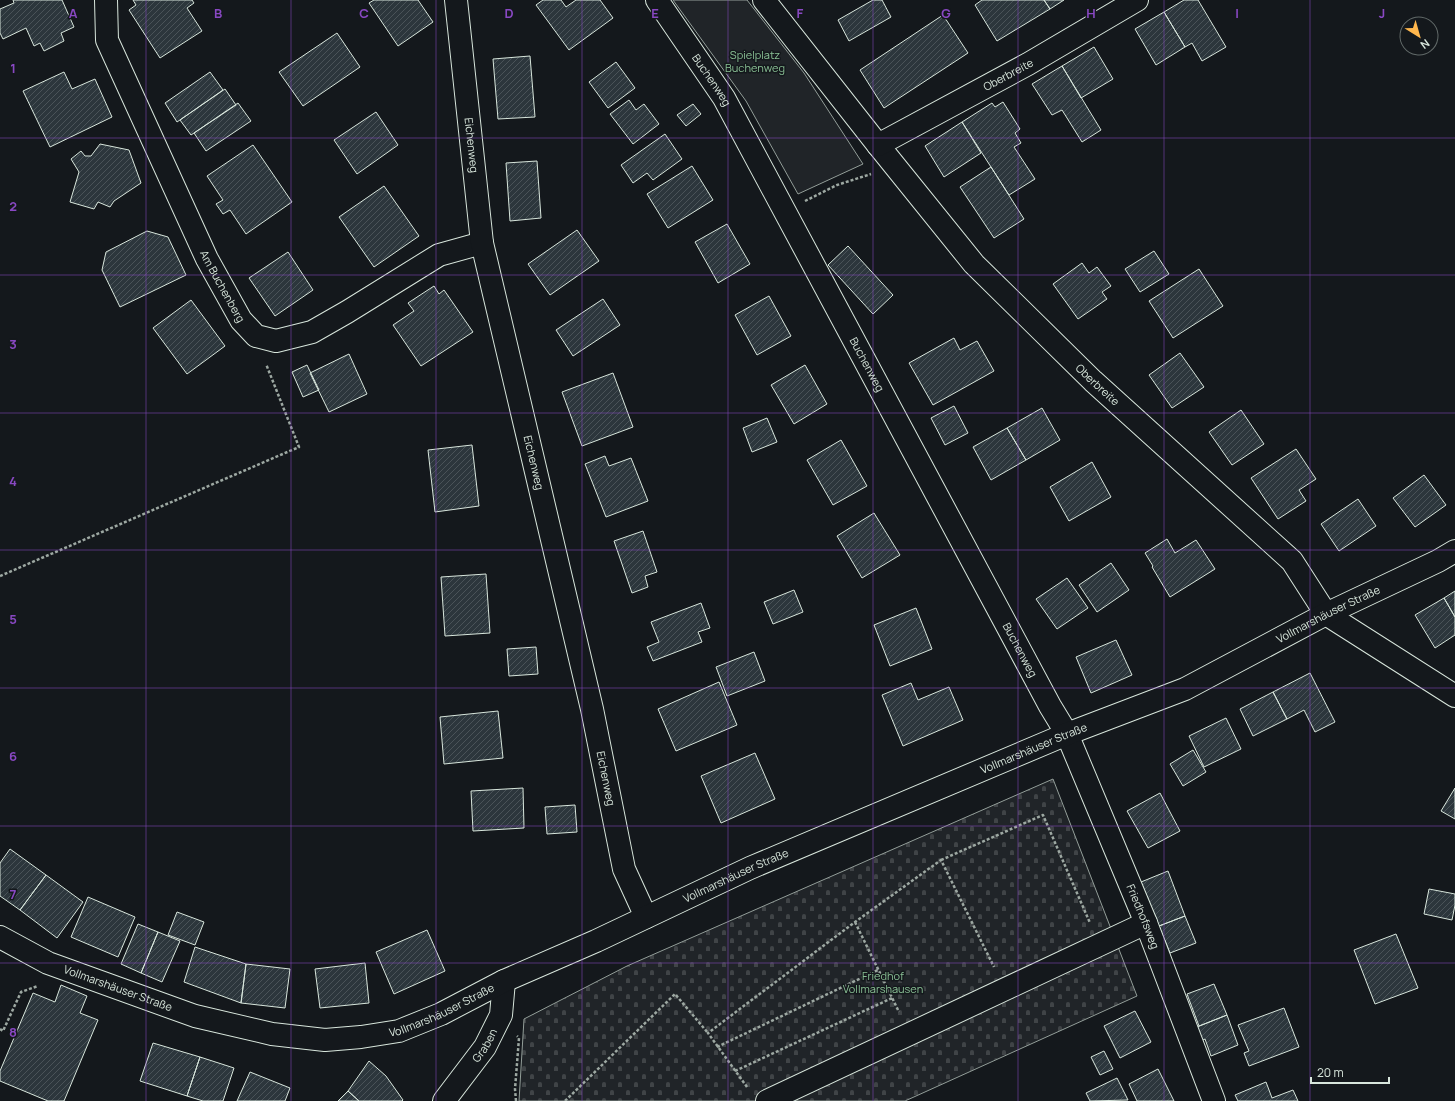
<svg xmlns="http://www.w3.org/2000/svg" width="1455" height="1101" viewBox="0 0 1455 1101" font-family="Manrope,sans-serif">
	<defs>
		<pattern id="cemetery-stones" width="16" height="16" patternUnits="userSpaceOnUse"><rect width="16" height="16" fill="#202428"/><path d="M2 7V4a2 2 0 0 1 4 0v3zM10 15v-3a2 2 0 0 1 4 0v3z" fill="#404447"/></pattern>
		<pattern id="building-hatch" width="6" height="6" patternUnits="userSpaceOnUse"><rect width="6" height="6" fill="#2c363c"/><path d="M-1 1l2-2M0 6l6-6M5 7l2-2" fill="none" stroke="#4a5358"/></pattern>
	</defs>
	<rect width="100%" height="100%" fill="#14181c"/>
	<path fill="url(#cemetery-stones)" stroke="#939e99" d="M 1053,779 L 1137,996 L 905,1101 L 519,1101 L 524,1019 L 627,966 Z"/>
	<path fill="#202428" stroke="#939e99" d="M 673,0 L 747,0 L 804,73 L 863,164 L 798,194 L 746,101 Z"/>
	<path fill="url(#building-hatch)" stroke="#d8e6dc" d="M 13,0 L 62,0 L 74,27 L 61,33 L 64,41 L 44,51 L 40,43 L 34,46 L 26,28 L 3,39 L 0,33 L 0,9 L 14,3 Z
		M 133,0 L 192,0 L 194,3 L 187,8 L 202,31 L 160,58 L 129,10 L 136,5 Z
		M 374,0 L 418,0 L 433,22 L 398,46 L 369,3 Z
		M 543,0 L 561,0 L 566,7 L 576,0 L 600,0 L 613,18 L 569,50 L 536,5 Z
		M 873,0 L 882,0 L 891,17 L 849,41 L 838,20 Z
		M 982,0 L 1044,0 L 1050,9 L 997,41 L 975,5 Z
		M 1044,0 L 1064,0 L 1050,9 Z
		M 1184,0 L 1198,0 L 1226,47 L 1202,61 L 1192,43 L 1185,47 L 1164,12 Z
		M 1164,12 L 1185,47 L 1156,65 L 1135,29 Z
		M 943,15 L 968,53 L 884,108 L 860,70 Z
		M 337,33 L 360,67 L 303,106 L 279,72 Z
		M 1094,47 L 1113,79 L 1081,98 L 1062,66 Z
		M 530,56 L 535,117 L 498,119 L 493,59 Z
		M 616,62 L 635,88 L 608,108 L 589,82 Z
		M 1062,66 L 1101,130 L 1082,142 L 1062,110 L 1052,115 L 1032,84 Z
		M 64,72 L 72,89 L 95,79 L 112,117 L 50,147 L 23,91 Z
		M 210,72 L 223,90 L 177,122 L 165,103 Z
		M 225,89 L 236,105 L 191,135 L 180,120 Z
		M 629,100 L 636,110 L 644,104 L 659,124 L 633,144 L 610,114 Z
		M 1003,102 L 1020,129 L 1015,133 L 1021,143 L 1014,147 L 1035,179 L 1009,195 L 962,122 L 992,103 L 995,107 Z
		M 238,103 L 251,121 L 206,151 L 194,133 Z
		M 693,104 L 701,114 L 686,126 L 677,115 Z
		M 376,112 L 398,145 L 357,174 L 334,140 Z
		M 962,122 L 981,153 L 944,177 L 925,146 Z
		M 665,134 L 682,159 L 653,180 L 647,173 L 633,183 L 621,165 Z
		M 100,144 L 129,150 L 141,183 L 114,201 L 110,207 L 98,202 L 94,209 L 70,202 L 79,172 L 71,159 L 81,151 L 85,156 L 91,156 Z
		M 253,145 L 292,202 L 246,234 L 230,210 L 223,214 L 216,204 L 223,200 L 207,176 Z
		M 537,161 L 541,218 L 510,221 L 506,163 Z
		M 692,166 L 713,200 L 668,228 L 647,194 Z
		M 991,167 L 1024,219 L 994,238 L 960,187 Z
		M 384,186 L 419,236 L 374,267 L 339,217 Z
		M 727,224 L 750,264 L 718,283 L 695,242 Z
		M 577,230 L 599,261 L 550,295 L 528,264 Z
		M 147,231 L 168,237 L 186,275 L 120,307 L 102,270 L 106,252 Z
		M 848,246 L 893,295 L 873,314 L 828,265 Z
		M 1154,251 L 1169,274 L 1140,292 L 1125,269 Z
		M 288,252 L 313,290 L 275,316 L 249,278 Z
		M 1082,263 L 1089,273 L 1097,267 L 1111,286 L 1102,292 L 1107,299 L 1078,319 L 1053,284 Z
		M 1199,269 L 1223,306 L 1173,338 L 1149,301 Z
		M 434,286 L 439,294 L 444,290 L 473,332 L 421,366 L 393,325 L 414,311 L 408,303 Z
		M 769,296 L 791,336 L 757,355 L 735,315 Z
		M 603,299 L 620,325 L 573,356 L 556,330 Z
		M 191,300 L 225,346 L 187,374 L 153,328 Z
		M 954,338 L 960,350 L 977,341 L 994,371 L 933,405 L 909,363 Z
		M 1180,353 L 1204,387 L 1172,408 L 1149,375 Z
		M 349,354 L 367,394 L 329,412 L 310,373 Z
		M 307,365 L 319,390 L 303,397 L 292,372 Z
		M 805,365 L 827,404 L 794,424 L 771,385 Z
		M 613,373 L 633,427 L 582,446 L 562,392 Z
		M 954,406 L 968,433 L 945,445 L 931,418 Z
		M 1042,408 L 1060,440 L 1026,460 L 1007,428 Z
		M 1241,410 L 1264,444 L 1232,465 L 1209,432 Z
		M 767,418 L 777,442 L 752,452 L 743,428 Z
		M 1007,428 L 1026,460 L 991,480 L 973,447 Z
		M 841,440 L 867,486 L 833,505 L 807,460 Z
		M 472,445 L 479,506 L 435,512 L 428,450 Z
		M 1296,449 L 1316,479 L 1299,490 L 1306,501 L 1278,519 L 1251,478 Z
		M 605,456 L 609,466 L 631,458 L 648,501 L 606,517 L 585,464 Z
		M 1092,462 L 1111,497 L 1069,521 L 1050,487 Z
		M 1424,475 L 1446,505 L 1415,527 L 1393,498 Z
		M 1358,499 L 1376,526 L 1339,551 L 1321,524 Z
		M 874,513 L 900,555 L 862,578 L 837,536 Z
		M 643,531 L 657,572 L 645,576 L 648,587 L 632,593 L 614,541 Z
		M 1167,539 L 1175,553 L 1196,540 L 1215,569 L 1170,597 L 1152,567 L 1153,566 L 1145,553 Z
		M 1111,563 L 1129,590 L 1097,612 L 1079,585 Z
		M 486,574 L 490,633 L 445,636 L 441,577 Z
		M 1067,578 L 1088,608 L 1057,629 L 1036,599 Z
		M 794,590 L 803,612 L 773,624 L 764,602 Z
		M 1455,591 L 1455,617 L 1444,598 Z
		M 1444,598 L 1455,617 L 1455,635 L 1435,648 L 1415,615 Z
		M 701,603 L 710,628 L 698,632 L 702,642 L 653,661 L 647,647 L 659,642 L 651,622 Z
		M 916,608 L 932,649 L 890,666 L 874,625 Z
		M 1116,640 L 1132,675 L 1091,693 L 1076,657 Z
		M 536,647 L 538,674 L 509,676 L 507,649 Z
		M 754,652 L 765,681 L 727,696 L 716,667 Z
		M 1310,673 L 1335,722 L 1315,732 L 1304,710 L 1287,719 L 1273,692 Z
		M 719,682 L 737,725 L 676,751 L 658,709 Z
		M 911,683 L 918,700 L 949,687 L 963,720 L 903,746 L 882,695 Z
		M 1273,692 L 1287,719 L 1253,736 L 1240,709 Z
		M 498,711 L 503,758 L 444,764 L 440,717 Z
		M 1226,718 L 1241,749 L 1204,767 L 1189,736 Z
		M 1193,750 L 1206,772 L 1183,786 L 1170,764 Z
		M 755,753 L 775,799 L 721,823 L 701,776 Z
		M 523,788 L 524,828 L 473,831 L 471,791 Z
		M 1455,788 L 1455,819 L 1441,811 Z
		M 1160,793 L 1180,831 L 1148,848 L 1127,811 Z
		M 575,805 L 577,832 L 547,834 L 545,807 Z
		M 10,849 L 46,875 L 20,910 L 0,896 L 0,863 Z
		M 1168,871 L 1185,916 L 1159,926 L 1141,882 Z
		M 46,875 L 83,902 L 57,938 L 20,910 Z
		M 1429,889 L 1455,894 L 1455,905 L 1452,920 L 1424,914 Z
		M 88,897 L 135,917 L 118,957 L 71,937 Z
		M 177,912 L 204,922 L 195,945 L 168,935 Z
		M 1185,916 L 1196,943 L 1170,953 L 1159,926 Z
		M 138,924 L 158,932 L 141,973 L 121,964 Z
		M 427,930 L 445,971 L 394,994 L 376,952 Z
		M 158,932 L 180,941 L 162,982 L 141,973 Z
		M 1396,934 L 1418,988 L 1375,1004 L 1354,950 Z
		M 195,947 L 246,964 L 241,1003 L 184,982 Z
		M 365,963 L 369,1003 L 320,1008 L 315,969 Z
		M 246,964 L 290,969 L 285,1008 L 241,1003 Z
		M 1214,984 L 1227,1015 L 1199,1026 L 1187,994 Z
		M 61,985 L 87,996 L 80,1013 L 98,1020 L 64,1101 L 48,1101 L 0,1081 L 0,1071 L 33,993 L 55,1002 Z
		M 1284,1008 L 1299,1047 L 1249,1066 L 1244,1053 L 1249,1051 L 1238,1025 Z
		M 1135,1011 L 1151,1042 L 1120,1058 L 1104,1026 Z
		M 1227,1015 L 1238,1045 L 1211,1056 L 1205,1039 L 1197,1043 L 1192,1029 Z
		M 153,1043 L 200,1057 L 187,1096 L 140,1081 Z
		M 1104,1051 L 1113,1069 L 1100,1075 L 1091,1057 Z
		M 200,1057 L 234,1068 L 223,1101 L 203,1101 L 187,1096 Z
		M 369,1061 L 386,1076 L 403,1100 L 402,1101 L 359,1101 L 348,1091 Z
		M 1158,1069 L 1174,1101 L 1137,1101 L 1129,1084 Z
		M 250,1072 L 290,1088 L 285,1101 L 237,1101 Z
		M 1117,1078 L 1128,1100 L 1090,1101 L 1086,1093 Z
		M 1266,1082 L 1272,1098 L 1293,1090 L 1298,1101 L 1238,1101 L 1235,1095 Z
		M 348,1091 L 359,1101 L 338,1101 Z"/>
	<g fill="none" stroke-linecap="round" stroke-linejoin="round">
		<defs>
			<g id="minor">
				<path id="s1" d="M 106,0 L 107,40 L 207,259 L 241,320 L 256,336 L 276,341 L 312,332 L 347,312 L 439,255 L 482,243"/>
				<path id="s2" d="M 456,0 L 482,243 L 592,709 L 624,869 L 646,917"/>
				<path id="s3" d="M 657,0 L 724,98 L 1050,706 L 1067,734 L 1146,923 L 1214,1101"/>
				<path id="s4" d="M 764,0 L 878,145 L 974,264 L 1093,381 L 1292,561 L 1326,614 L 1455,696"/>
				<path id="s5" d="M 878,145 L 1028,64 L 1137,0"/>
				<path id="s6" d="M 444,1101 L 485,1047 L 501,1015 L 504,981"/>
				<path d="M 767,1101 L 1146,923"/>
			</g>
			<g id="major">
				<path id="s7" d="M 0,937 L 48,963 L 195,1016 L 272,1034 L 325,1040 L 361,1037 L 399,1031 L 441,1014 L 504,981 L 596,941 L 750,868 L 1067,734 L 1185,689 L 1326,614 L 1438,561 L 1455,551"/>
			</g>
		</defs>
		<use href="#minor" stroke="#d8e6dc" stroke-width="24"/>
		<use href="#major" stroke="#d8e6dc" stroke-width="24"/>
		<path stroke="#9da8a2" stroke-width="2.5" stroke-dasharray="3 2" stroke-linecap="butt" d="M 805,201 L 837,185 L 871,174
			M 0,576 L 299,447 L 266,364
			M 941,860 L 1043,815 L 1090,923
			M 855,922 L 899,1012
			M 0,1029 L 3,1031 L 21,992 L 38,986
			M 717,1047 L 878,970
			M 735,1071 L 892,998
			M 747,1087 L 708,1033 L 855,922 L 941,860 L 994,967
			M 516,1101 L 515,1089 L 519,1038 L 517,1036
			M 565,1101 L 675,994 L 708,1033"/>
		<use href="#minor" stroke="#14181c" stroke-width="22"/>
		<use href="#major" stroke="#14181c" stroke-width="22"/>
	</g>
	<path fill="none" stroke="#8948c3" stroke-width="1" stroke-opacity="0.55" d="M 146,0 L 146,1101M 291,0 L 291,1101M 436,0 L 436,1101M 582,0 L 582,1101M 728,0 L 728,1101M 873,0 L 873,1101M 1018,0 L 1018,1101M 1164,0 L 1164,1101M 1310,0 L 1310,1101M 0,138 L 1455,138M 0,275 L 1455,275M 0,413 L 1455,413M 0,550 L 1455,550M 0,688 L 1455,688M 0,826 L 1455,826M 0,963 L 1455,963"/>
	<g text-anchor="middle" stroke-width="3" stroke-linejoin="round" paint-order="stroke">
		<g font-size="11" fill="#8ac095" stroke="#14181c">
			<text x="755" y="59">Spielplatz<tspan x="755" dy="13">Buchenweg</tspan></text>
			<text x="883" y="980">Friedhof<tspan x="883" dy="13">Vollmarshausen</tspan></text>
		</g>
		<g font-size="11" fill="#d8e6dc" stroke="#14181c">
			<text dy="4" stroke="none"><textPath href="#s5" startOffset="148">Oberbreite</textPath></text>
			<text dy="4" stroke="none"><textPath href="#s3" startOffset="97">Buchenweg</textPath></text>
			<text dy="4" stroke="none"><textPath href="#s2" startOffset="146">Eichenweg</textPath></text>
			<text dy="4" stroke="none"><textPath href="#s1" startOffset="312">Am Buchenberg</textPath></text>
			<text dy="4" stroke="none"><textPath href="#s3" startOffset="421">Buchenweg</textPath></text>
			<text dy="4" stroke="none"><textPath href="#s4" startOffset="510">Oberbreite</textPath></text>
			<text dy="4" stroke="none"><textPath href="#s2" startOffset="470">Eichenweg</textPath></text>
			<text dy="4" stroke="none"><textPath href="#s7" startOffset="1437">Vollmarshäuser Straße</textPath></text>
			<text dy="4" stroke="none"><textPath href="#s3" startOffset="745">Buchenweg</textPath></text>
			<text dy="4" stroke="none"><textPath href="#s7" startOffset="1113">Vollmarshäuser Straße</textPath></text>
			<text dy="4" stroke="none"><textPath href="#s2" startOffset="794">Eichenweg</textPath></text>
			<text dy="4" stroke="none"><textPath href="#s7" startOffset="789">Vollmarshäuser Straße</textPath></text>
			<text dy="4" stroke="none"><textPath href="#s3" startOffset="1039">Friedhofsweg</textPath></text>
			<text dy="4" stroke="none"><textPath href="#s7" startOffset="129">Vollmarshäuser Straße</textPath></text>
			<text dy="4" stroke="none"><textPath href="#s7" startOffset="465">Vollmarshäuser Straße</textPath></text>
			<text dy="4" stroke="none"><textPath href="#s6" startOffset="69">Graben</textPath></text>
		</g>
	</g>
	<g font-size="13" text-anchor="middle" font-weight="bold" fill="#8948c3" stroke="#14181c" stroke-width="3" stroke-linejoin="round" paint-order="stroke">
		<text x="73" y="18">A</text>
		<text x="218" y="18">B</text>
		<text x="364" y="18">C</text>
		<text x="509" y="18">D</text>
		<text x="655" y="18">E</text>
		<text x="800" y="18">F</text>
		<text x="946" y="18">G</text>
		<text x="1091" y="18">H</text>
		<text x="1237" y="18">I</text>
		<text x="1382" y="18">J</text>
		<text x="13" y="73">1</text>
		<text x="13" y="211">2</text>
		<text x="13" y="349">3</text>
		<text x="13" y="486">4</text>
		<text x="13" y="624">5</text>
		<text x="13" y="761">6</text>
		<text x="13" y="899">7</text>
		<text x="13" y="1037">8</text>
	</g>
	<g transform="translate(1419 36) rotate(143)"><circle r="19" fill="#14181c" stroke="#626a69"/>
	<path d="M0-3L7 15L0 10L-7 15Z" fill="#ffb74d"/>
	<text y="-6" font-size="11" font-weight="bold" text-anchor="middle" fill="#d8e6dc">N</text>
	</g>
	<path d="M1311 1077v6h78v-6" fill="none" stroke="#d8e6dc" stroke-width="2"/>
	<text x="1317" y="1077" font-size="12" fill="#d8e6dc" stroke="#14181c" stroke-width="3" paint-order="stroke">20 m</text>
</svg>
